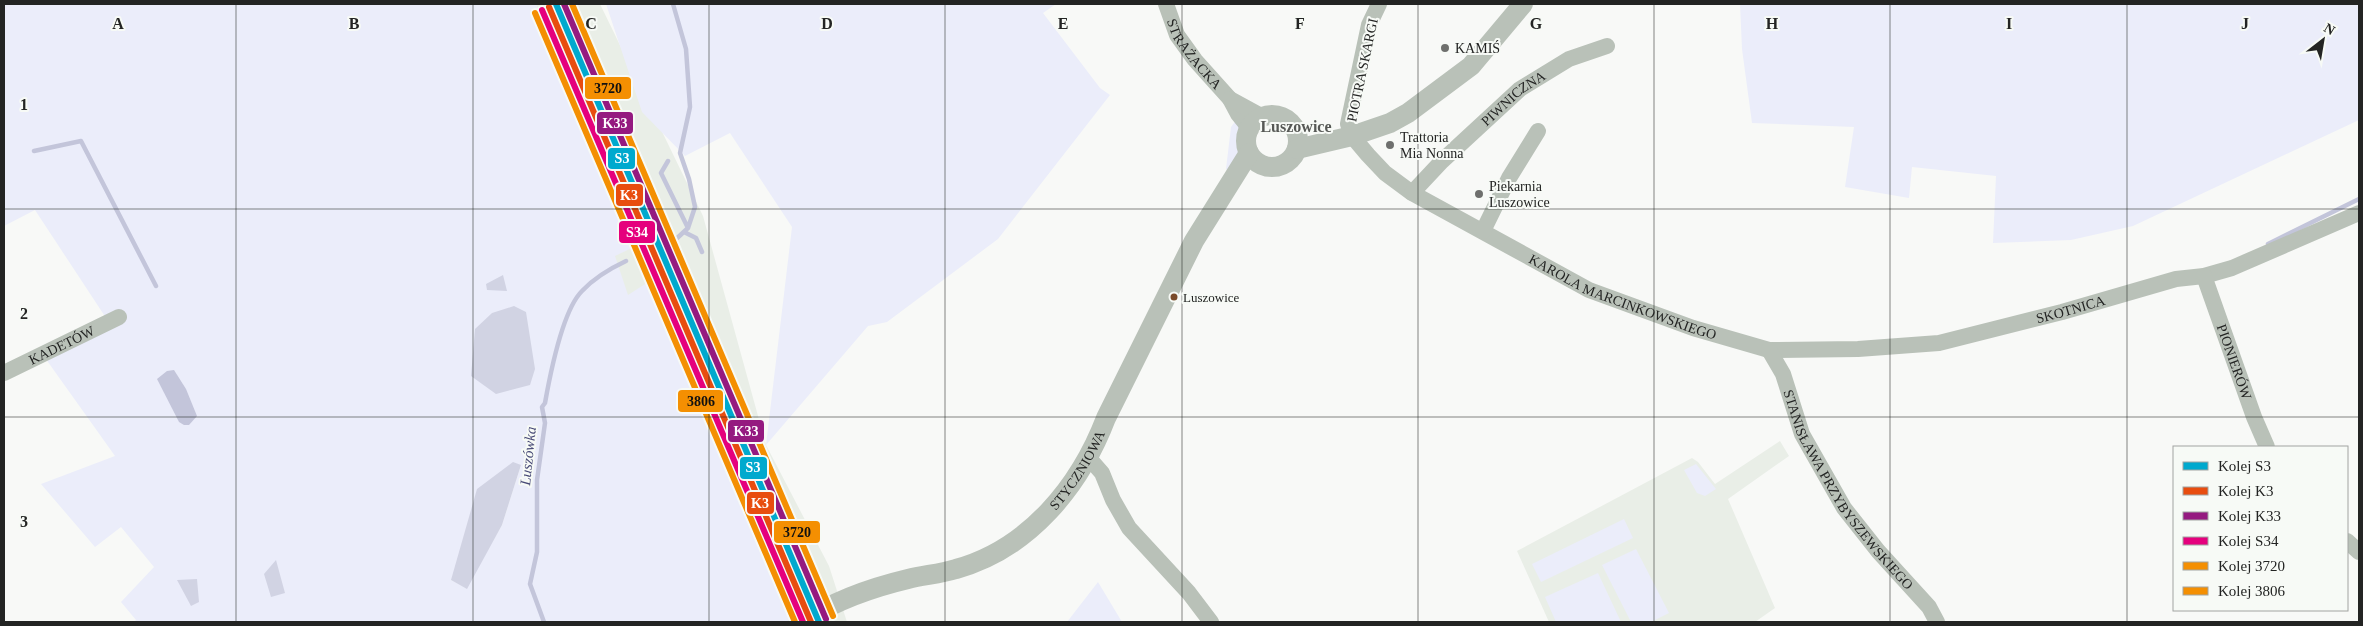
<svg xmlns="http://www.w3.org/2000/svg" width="2363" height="626" viewBox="0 0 2363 626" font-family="Georgia,serif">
	<rect width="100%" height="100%" fill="#f8f9f7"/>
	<path fill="#e9eee7" d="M 504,4 L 600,4 L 703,216 L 766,445 L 829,566 L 847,622 L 743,622 Z
		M 1780,441 L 1789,456 L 1728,499 L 1775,608 L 1755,622 L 1549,622 L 1517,551 L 1692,458 L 1698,462 L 1715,484 Z"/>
	<path fill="#ebedfa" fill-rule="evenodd" d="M 4,4 L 536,4 L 638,245 L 615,256 L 628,295 L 653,279 L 795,615 L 786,622 L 134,622 L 136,620 L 121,602 L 154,567 L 121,527 L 95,547 L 41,484 L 115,456 L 43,355 L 110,324 L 35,210 L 4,226 ZM 521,465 L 502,525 L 466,588 L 451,580 Z
		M 606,4 L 1056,4 L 1043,13 L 1100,88 L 1110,95 L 998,239 L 887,322 L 868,326 L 766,445 L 792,227 L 730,133 L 685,156 L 642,112 Z
		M 1740,4 L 2359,4 L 2359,120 L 2133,226 L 2071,240 L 1993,243 L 1996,176 L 1912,167 L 1909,198 L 1845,187 L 1854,127 L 1752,123 L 1742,49 Z
		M 1237,119 C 1252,141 1241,153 1229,172 L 1226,169 L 1231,127 Z
		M 1696,464 L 1716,489 L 1705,496 L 1697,493 L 1684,470 Z
		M 1624,519 L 1633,538 L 1541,582 L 1532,564 Z
		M 1636,549 L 1669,613 L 1651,622 L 1631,622 L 1602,565 Z
		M 1598,573 L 1621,622 L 1556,622 L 1545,597 Z
		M 1098,582 L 1122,622 L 1067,622 Z"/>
	<path fill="#d1d3e3" d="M 503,275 L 507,291 L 487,290 L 486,284 Z
		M 514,306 L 526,312 L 535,369 L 530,385 L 496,394 L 471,376 L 475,329 L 492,313 Z
		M 513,462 L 521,465 L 502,525 L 467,589 L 451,580 L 477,489 Z
		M 276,560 L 285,593 L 271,597 L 264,574 Z
		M 197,579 L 199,602 L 191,606 L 177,580 Z"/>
	<path fill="#c3c5da" d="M 174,370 L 186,389 L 197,416 L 189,425 L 184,425 L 179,422 L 157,379 L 167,371 Z"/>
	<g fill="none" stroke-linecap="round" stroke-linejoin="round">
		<path stroke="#c3c5da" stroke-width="4.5" d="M 673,4 L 686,49 L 690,107 L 680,153 L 689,179 L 695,207 L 688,228 L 674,241
			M 34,151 L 81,141 L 156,286
			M 668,161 L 661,173 L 688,228
			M 684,232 L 696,238 L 702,252
			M 2268,244 L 2359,199
			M 544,622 L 530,584 L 537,552 L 537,480 L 545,423 L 542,407 L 545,403 C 550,375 562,311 582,291 C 595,277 609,269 626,261"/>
		<g stroke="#b9c1b8" stroke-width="16">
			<path id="s1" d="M 1166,4 L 1177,35 L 1195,60 L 1230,99 L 1238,114 L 1250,129"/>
			<path id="s2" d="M 1379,4 L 1369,25 L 1348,124 L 1352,136 L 1368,155 L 1385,173 L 1412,193 L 1589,290 L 1693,328 L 1769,350 L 1858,349 L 1939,343 L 2062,312 L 2176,279 L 2204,276 L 2232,268 L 2359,213"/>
			<path d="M 1230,99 L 1263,117"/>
			<path id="s3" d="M 1412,193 L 1442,161 L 1520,89 L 1569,59 L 1607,46"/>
			<path d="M 1483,231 L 1509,178 L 1538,131"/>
			<path id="s4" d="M 2204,276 L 2254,417 L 2267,447"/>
			<path id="s5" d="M 1769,350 L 1783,374 L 1802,434 L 1844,508 L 1878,551 L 1929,607 L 1937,622"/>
			<path id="s6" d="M 4,373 L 119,317"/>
			<path d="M 1088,457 L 1102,473 L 1113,500 L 1129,528 L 1189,593 L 1211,622"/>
			<path d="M 2347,541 L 2359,552"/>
		</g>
		<g stroke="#b9c1b8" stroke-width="20">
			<circle cx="1272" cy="141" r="26"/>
			<path d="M 1297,149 L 1352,136 L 1390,123 L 1408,113 L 1471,66 L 1523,4"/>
			<path id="s7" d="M 802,622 C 834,601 870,588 908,579 C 924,575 940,574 956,569 C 1029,549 1080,486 1106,418 L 1194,241 L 1249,153"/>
		</g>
		<defs>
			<path id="rail-1" d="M 556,4 L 819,622"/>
			<path id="rail-2" d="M 549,7 L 811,622"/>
			<path id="rail-3" d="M 564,4 L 826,619"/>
			<path id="rail-4" d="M 542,10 L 803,622"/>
			<path id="rail-5" d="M 572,4 L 833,616"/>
			<path id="rail-6" d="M 535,13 L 795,622"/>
		</defs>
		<use href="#rail-1" stroke="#f7faf6" stroke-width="10"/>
		<use href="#rail-2" stroke="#f7faf6" stroke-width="10"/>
		<use href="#rail-3" stroke="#f7faf6" stroke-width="10"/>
		<use href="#rail-4" stroke="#f7faf6" stroke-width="10"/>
		<use href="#rail-5" stroke="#f7faf6" stroke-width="10"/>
		<use href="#rail-6" stroke="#f7faf6" stroke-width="10"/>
		<use href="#rail-1" stroke="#00a9ce" stroke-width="6"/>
		<use href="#rail-2" stroke="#e84d0f" stroke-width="6"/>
		<use href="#rail-3" stroke="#951a80" stroke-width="6"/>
		<use href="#rail-4" stroke="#e5007d" stroke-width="6"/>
		<use href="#rail-5" stroke="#f48f02" stroke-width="6"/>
		<use href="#rail-6" stroke="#f48f02" stroke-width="6"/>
	</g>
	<path fill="none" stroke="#232423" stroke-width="1" stroke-opacity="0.55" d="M 236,4 L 236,622M 473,4 L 473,622M 709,4 L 709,622M 945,4 L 945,622M 1182,4 L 1182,622M 1418,4 L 1418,622M 1654,4 L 1654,622M 1890,4 L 1890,622M 2127,4 L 2127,622M 4,209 L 2359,209M 4,417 L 2359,417"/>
	<g fill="#6e6f6d" stroke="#f7faf6" stroke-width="2">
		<circle cx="1445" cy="48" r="5"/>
		<circle cx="1390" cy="145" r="5"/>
		<circle cx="1479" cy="194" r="5"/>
	</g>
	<circle fill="#7a4b2a" stroke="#f7faf6" stroke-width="2" cx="1174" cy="297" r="4.5"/>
	<g text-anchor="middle" stroke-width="4" stroke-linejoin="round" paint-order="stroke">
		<g font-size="13" fill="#232423" stroke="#f7faf6" text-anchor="start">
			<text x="1183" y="302">Luszowice</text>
		</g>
		<g font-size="14" fill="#232423" stroke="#f7faf6" text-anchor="start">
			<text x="1455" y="53">KAMIŚ</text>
			<text x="1400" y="142">Trattoria<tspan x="1400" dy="16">Mia Nonna</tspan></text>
			<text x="1489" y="191">Piekarnia<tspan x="1489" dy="16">Luszowice</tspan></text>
		</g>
		<g font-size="14" fill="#232423" stroke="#f7faf6">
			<text dy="5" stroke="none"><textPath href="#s1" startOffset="58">STRAŻACKA</textPath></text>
			<text transform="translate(1362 70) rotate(-78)" y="5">PIOTRA SKARGI</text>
			<text dy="5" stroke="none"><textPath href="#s3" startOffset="139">PIWNICZNA</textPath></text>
			<text dy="5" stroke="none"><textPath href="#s2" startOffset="456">KAROLA MARCINKOWSKIEGO</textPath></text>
			<text dy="5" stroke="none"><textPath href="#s2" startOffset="918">SKOTNICA</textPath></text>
			<text dy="5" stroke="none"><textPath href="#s6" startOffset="64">KADETÓW</textPath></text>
			<text dy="5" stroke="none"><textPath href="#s4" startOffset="91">PIONIERÓW</textPath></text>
			<text dy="5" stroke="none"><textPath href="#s7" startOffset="325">STYCZNIOWA</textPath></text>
			<text dy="5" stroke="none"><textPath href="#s5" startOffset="162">STANISŁAWA PRZYBYSZEWSKIEGO</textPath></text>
		</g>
		<g font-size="15" font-style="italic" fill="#474976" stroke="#f7faf6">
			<text transform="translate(528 456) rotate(-84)" y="5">Luszówka</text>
		</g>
		<g font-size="16" font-weight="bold" fill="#565855" stroke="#f7faf6">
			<text x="1296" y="132">Luszowice</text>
		</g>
	</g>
	<g font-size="16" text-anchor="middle" font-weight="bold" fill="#232423" stroke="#f7faf6" stroke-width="4" stroke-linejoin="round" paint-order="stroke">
		<text x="118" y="29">A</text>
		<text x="354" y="29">B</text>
		<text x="591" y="29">C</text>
		<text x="827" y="29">D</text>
		<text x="1063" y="29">E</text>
		<text x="1300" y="29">F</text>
		<text x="1536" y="29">G</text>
		<text x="1772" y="29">H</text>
		<text x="2009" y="29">I</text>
		<text x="2245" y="29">J</text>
		<text x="24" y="110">1</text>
		<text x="24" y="319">2</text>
		<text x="24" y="527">3</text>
	</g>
	<g stroke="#f7faf6" stroke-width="2">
		<rect x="584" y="76" width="48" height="24" rx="5" fill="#f48f02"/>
		<rect x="596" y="111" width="38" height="24" rx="5" fill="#951a80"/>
		<rect x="607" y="147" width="29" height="23" rx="5" fill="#00a9ce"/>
		<rect x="615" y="183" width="29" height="24" rx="5" fill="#e84d0f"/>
		<rect x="618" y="220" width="38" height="24" rx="5" fill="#e5007d"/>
		<rect x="677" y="389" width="47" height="24" rx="5" fill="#f48f02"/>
		<rect x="727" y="419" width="38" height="24" rx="5" fill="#951a80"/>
		<rect x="739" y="456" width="29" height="24" rx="5" fill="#00a9ce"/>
		<rect x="746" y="491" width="29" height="24" rx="5" fill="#e84d0f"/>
		<rect x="773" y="520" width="48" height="24" rx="5" fill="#f48f02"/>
	</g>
	<g font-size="14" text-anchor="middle" font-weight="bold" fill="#fff">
		<text x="615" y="128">K33</text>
		<text x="622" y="163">S3</text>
		<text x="629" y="200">K3</text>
		<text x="637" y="237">S34</text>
		<text x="746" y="436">K33</text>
		<text x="753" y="472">S3</text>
		<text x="760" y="508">K3</text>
	</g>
	<g font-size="14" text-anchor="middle" font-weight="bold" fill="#111">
		<text x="608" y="93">3720</text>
		<text x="701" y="406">3806</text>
		<text x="797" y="537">3720</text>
	</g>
	<rect width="2363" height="626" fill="none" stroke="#232423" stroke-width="10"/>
	<rect x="2173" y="446" width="175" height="165" fill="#f7faf6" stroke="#a2a4a2"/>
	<rect x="2183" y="462" width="25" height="8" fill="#00a9ce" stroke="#a2a4a2"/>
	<text x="2218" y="471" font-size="15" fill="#232423">Kolej S3</text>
	<rect x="2183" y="487" width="25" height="8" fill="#e84d0f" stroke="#a2a4a2"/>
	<text x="2218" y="496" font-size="15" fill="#232423">Kolej K3</text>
	<rect x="2183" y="512" width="25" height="8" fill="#951a80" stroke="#a2a4a2"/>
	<text x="2218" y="521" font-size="15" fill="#232423">Kolej K33</text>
	<rect x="2183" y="537" width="25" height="8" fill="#e5007d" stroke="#a2a4a2"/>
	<text x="2218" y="546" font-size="15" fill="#232423">Kolej S34</text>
	<rect x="2183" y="562" width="25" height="8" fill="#f48f02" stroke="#a2a4a2"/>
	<text x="2218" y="571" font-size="15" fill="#232423">Kolej 3720</text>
	<rect x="2183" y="587" width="25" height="8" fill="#f48f02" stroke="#a2a4a2"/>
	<text x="2218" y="596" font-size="15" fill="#232423">Kolej 3806</text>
	<g transform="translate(2323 40) rotate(31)" stroke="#f7faf6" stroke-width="4" paint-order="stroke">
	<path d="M0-4L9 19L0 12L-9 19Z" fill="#232423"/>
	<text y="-8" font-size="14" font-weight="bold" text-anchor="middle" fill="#232423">N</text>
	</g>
</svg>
